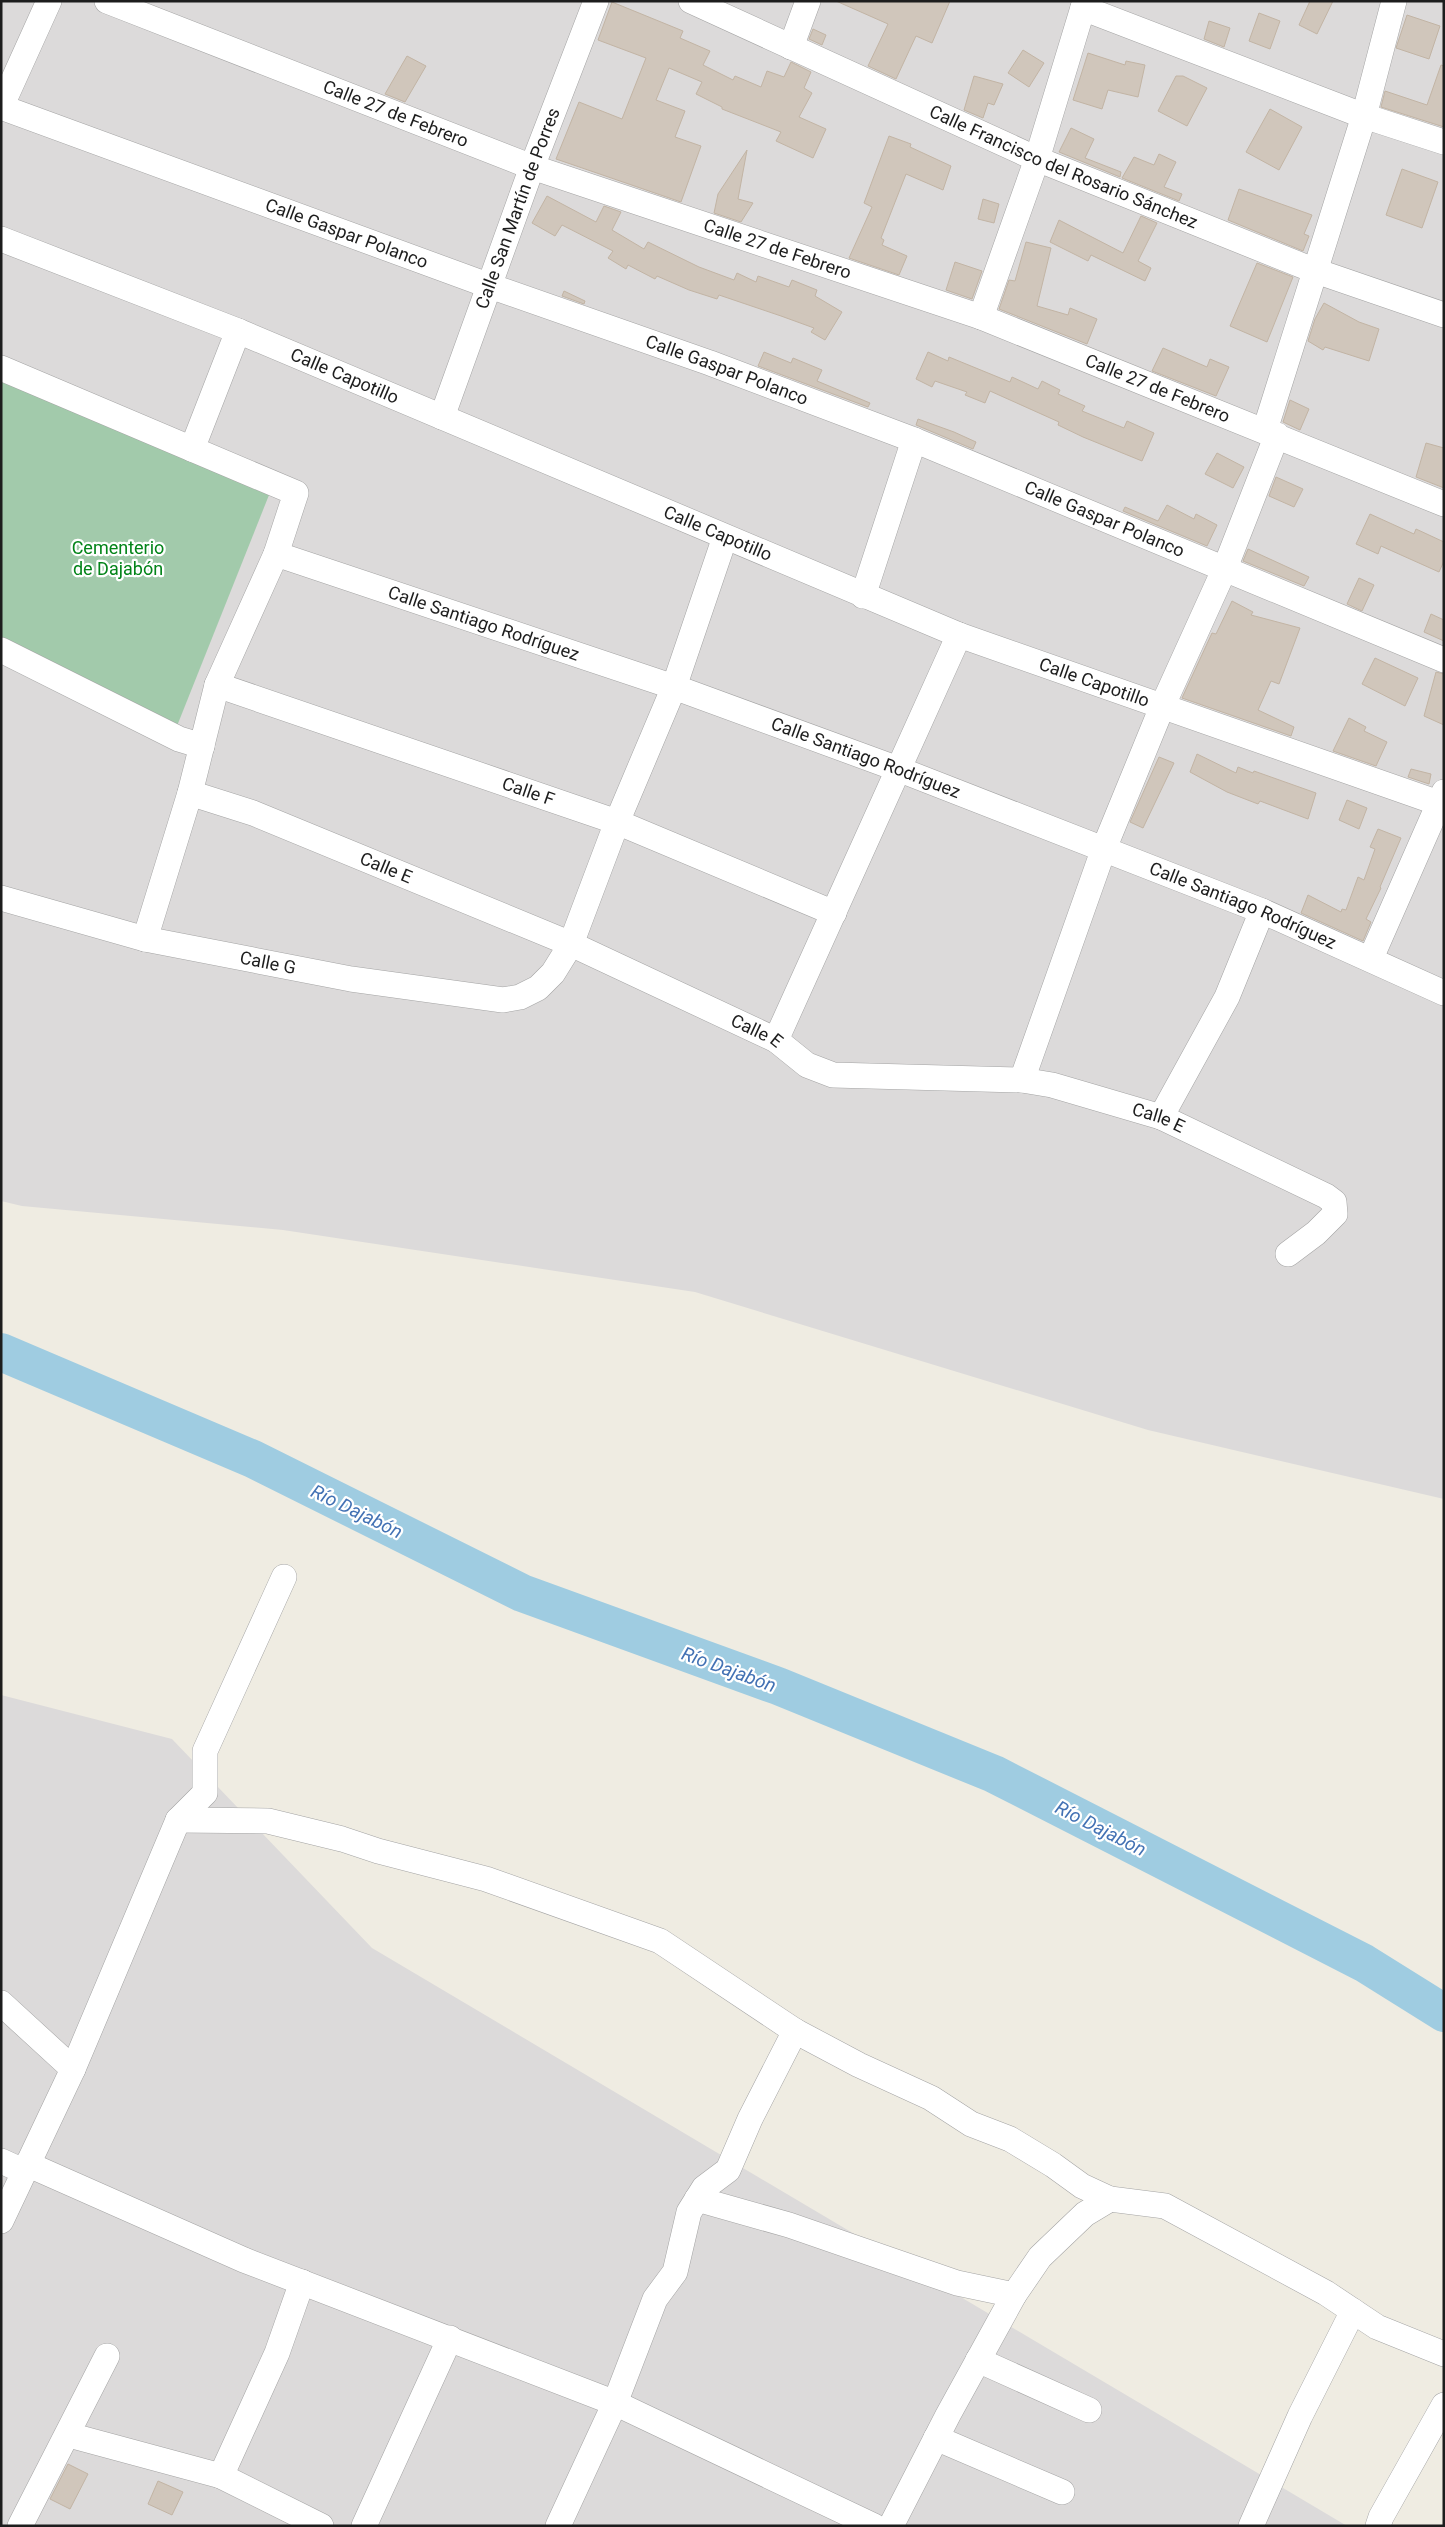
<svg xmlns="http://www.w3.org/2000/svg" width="1445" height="2527" viewBox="0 0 1445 2527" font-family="Roboto,sans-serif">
	<rect width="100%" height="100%" fill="#efece2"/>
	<path fill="#dcdada" d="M 1,1 L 1444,1 L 1444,1499 L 1148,1430 L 695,1292 L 283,1230 L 22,1206 L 1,1201 Z
		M 1,1695 L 172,1739 L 372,1948 L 1347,2526 L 1,2526 Z"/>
	<path fill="#a2caab" d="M 1,380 L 269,495 L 173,736 L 1,651 Z"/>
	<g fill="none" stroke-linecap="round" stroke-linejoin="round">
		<path stroke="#9fcce1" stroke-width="38" d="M 1,1352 L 253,1459 L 522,1593 L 778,1686 L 994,1774 L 1364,1963 L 1444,2013"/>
	</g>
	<path fill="#d0c6bb" stroke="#c2b4a4" d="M 836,1 L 950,1 L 932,43 L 916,36 L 896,79 L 868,66 L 888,24 Z
		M 1310,1 L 1333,1 L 1317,34 L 1299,25 Z
		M 612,2 L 683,31 L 680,38 L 710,51 L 703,65 L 733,80 L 735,76 L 761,87 L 767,71 L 784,77 L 791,62 L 811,72 L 804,88 L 812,93 L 799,117 L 826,129 L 813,158 L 776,141 L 781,132 L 722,109 L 722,107 L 696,94 L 702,82 L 669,68 L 656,100 L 685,111 L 675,137 L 701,146 L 681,202 L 556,159 L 579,102 L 622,119 L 646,58 L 598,40 Z
		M 1259,13 L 1280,21 L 1270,49 L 1249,41 Z
		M 1407,15 L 1440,26 L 1429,59 L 1396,48 Z
		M 1209,21 L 1230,28 L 1224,47 L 1204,39 Z
		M 813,29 L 826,35 L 822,45 L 809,39 Z
		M 1023,50 L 1044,63 L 1029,87 L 1008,73 Z
		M 1088,53 L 1125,65 L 1126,61 L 1145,65 L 1138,97 L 1108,90 L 1102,109 L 1073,100 Z
		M 407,56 L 426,66 L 405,102 L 385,94 Z
		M 1441,65 L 1444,66 L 1444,127 L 1381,107 L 1385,91 L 1427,105 Z
		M 974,76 L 1003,84 L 994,105 L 988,103 L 983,118 L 964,110 Z
		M 1176,76 L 1183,76 L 1207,88 L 1187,126 L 1158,111 Z
		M 1270,109 L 1302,127 L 1279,170 L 1246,152 Z
		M 1071,128 L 1094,139 L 1085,158 L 1121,172 L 1120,177 L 1059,152 Z
		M 889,136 L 911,144 L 910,147 L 951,166 L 943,190 L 906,174 L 881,238 L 884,240 L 882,245 L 907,256 L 899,275 L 849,258 L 872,207 L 864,203 Z
		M 747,150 L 738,199 L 753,203 L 741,222 L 714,213 L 718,194 Z
		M 1159,154 L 1176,162 L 1164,187 L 1182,194 L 1179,201 L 1122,178 L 1134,157 L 1154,165 Z
		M 1402,169 L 1438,182 L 1422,228 L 1386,215 Z
		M 1239,189 L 1312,215 L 1304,234 L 1309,236 L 1303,251 L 1228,220 Z
		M 547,196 L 596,222 L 604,206 L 621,212 L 612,230 L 644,249 L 648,242 L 699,267 L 734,280 L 737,273 L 756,282 L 758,276 L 789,287 L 792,280 L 817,290 L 815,296 L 842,312 L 825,340 L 811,332 L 814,328 L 781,316 L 719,295 L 717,299 L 689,290 L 657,276 L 655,279 L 628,265 L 626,269 L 608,258 L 613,251 L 562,225 L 555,236 L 532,223 Z
		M 983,199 L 999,204 L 994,223 L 978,219 Z
		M 1141,216 L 1157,223 L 1138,261 L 1151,268 L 1145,281 L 1091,255 L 1088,261 L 1050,242 L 1059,220 L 1123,253 Z
		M 1026,242 L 1051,248 L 1037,306 L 1068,315 L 1070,308 L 1097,319 L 1087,344 L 999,309 L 1009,280 L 1015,281 Z
		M 955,262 L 982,271 L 972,299 L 946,290 Z
		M 1257,263 L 1293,277 L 1267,342 L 1230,326 Z
		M 564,291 L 585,301 L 584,304 L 562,296 Z
		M 1324,303 L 1359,322 L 1379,329 L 1369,361 L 1325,347 L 1323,350 L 1308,341 L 1315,319 Z
		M 1163,348 L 1207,367 L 1210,359 L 1229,367 L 1216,396 L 1152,371 Z
		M 764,352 L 791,363 L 793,358 L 822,370 L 817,381 L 870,403 L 868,407 L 758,366 Z
		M 928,352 L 948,361 L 949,357 L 1010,382 L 1012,377 L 1038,389 L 1042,381 L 1060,390 L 1058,394 L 1085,406 L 1082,411 L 1124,428 L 1127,421 L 1154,433 L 1142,461 L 1083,437 L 1058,425 L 1059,422 L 990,391 L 985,403 L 965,395 L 967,392 L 935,381 L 932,387 L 916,379 Z
		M 1290,400 L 1309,409 L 1300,430 L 1283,422 Z
		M 918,419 L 954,432 L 976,442 L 973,449 L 916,425 Z
		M 1426,443 L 1444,448 L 1444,488 L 1416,477 Z
		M 1217,453 L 1244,467 L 1233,488 L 1205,474 Z
		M 1276,477 L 1303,489 L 1294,507 L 1269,496 Z
		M 1167,505 L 1194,519 L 1196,514 L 1217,525 L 1207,546 L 1123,511 L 1125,507 L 1158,521 Z
		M 1370,514 L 1414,534 L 1416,529 L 1444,542 L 1444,561 L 1439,572 L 1381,546 L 1378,554 L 1356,544 Z
		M 1248,549 L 1309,577 L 1304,586 L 1243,561 Z
		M 1359,578 L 1374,585 L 1362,611 L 1347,604 Z
		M 1232,601 L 1253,612 L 1251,615 L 1300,628 L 1279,684 L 1271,681 L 1258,710 L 1294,727 L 1291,736 L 1182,698 L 1212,633 L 1216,634 Z
		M 1431,614 L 1444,620 L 1444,641 L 1424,632 Z
		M 1375,658 L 1418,678 L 1405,706 L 1362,684 Z
		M 1436,672 L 1444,674 L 1444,725 L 1424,716 Z
		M 1349,718 L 1366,727 L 1364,731 L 1387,742 L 1376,766 L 1333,751 Z
		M 1197,754 L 1236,773 L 1238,767 L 1253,773 L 1254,771 L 1316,793 L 1308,819 L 1260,801 L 1258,804 L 1227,792 L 1190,772 Z
		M 1159,757 L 1174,763 L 1143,828 L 1130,822 Z
		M 1411,769 L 1431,774 L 1429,784 L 1408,777 Z
		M 1347,800 L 1367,808 L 1359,829 L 1339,820 Z
		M 1378,829 L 1401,838 L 1380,887 L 1381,888 L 1366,919 L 1371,922 L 1363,941 L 1301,913 L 1308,895 L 1341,912 L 1342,909 L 1346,910 L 1358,877 L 1364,880 L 1375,849 L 1370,847 Z
		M 68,2464 L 88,2474 L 70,2509 L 50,2499 Z
		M 158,2481 L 183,2492 L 172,2515 L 148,2504 Z"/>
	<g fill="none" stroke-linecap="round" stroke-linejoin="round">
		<defs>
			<g id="street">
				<path id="s1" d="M 107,1 L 532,167 L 981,317 L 1444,504"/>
				<path id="s2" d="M 691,1 L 1037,159 L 1313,270 L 1444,315"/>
				<path d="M 1083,8 L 1364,116 L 1444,142"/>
				<path d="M 791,47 L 808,1"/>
				<path id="s3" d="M 1,107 L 490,286 L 710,363 L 914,440 L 1444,660"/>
				<path d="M 1,107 L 49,1"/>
				<path id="s4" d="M 1,239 L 238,331 L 959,635 L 1444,805"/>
				<path d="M 981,317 L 1037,159 L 1085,1"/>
				<path d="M 1,368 L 296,493 L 276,554 L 217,685 L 190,793 L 145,939"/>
				<path id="s5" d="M 442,417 L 532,167 L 596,1"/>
				<path d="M 1265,430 L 1364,116 L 1394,1"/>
				<path d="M 192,449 L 238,331"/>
				<path id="s6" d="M 276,554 L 674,687 L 898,769 L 1262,911 L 1444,993"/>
				<path d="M 863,596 L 914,440"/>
				<path d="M 1,650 L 179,739 L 202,746"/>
				<path id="s7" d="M 217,685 L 617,822 L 834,913"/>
				<path id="s8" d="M 190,793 L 253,813 L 571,944 L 776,1040 L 807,1065 L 833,1075 L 1022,1080 L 1052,1085 L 1161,1117 L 1326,1196 L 1334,1202 L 1335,1214 L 1316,1233 L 1288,1254"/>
				<path id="s9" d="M 1,898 L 145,939 L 351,979 L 503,1000 L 520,997 L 538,988 L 553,973 L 571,944 L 617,822 L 674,687 L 725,537"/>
				<path d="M 1371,958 L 1444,792"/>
				<path d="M 776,1040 L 959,635"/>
				<path d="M 1022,1080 L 1103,851 L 1162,707 L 1225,568 L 1277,435"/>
				<path d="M 1161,1117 L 1227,997 L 1262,911"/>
				<path d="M 178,1820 L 268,1821 L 342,1839 L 378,1851 L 486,1879 L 660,1941 L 795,2031 L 859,2065 L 931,2098 L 971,2124 L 1010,2139 L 1053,2165 L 1082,2186 L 1110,2199 L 1165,2206 L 1326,2293 L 1377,2327 L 1444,2354"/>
				<path d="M 1,2003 L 73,2069"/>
				<path d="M 1,2161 L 23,2171"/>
				<path d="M 27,2164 L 244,2260 L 615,2403 L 874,2526"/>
				<path d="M 697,2199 L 789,2225 L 957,2283 L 1014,2295"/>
				<path d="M 1,2221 L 73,2069 L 178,1820 L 205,1793 L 205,1751 L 284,1577"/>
				<path d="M 978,2360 L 1089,2410"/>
				<path d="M 69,2435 L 221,2476 L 321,2526"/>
				<path d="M 936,2438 L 1062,2492"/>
				<path d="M 221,2476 L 277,2353 L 302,2282"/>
				<path d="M 20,2526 L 107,2356"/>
				<path d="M 364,2526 L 450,2338"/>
				<path d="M 558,2526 L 615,2403 L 655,2299 L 675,2272 L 689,2212 L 704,2188 L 728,2170 L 750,2119 L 795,2031"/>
				<path d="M 891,2526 L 948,2415 L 1014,2295 L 1040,2257 L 1085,2214 L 1110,2199"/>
				<path d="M 1251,2526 L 1300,2416 L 1353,2311"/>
				<path d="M 1378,2526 L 1381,2517 L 1444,2405"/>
			</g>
		</defs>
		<use href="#street" stroke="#a4a4a4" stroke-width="26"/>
		<use href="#street" stroke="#fff" stroke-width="25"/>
	</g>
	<g text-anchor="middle" stroke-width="4.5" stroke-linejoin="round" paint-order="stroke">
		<g font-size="18" fill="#1d1d1d" stroke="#fff">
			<text dy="6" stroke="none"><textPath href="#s1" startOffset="310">Calle 27 de Febrero</textPath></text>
			<text dy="6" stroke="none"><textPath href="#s2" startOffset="408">Calle Francisco del Rosario Sánchez</textPath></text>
			<text dy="6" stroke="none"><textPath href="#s5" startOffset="222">Calle San Martín de Porres</textPath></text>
			<text dy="6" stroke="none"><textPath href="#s3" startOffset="368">Calle Gaspar Polanco</textPath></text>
			<text dy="6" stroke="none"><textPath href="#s1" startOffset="715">Calle 27 de Febrero</textPath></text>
			<text dy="6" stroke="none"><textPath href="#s3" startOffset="772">Calle Gaspar Polanco</textPath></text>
			<text dy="6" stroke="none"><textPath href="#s4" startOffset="370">Calle Capotillo</textPath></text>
			<text dy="6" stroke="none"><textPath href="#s1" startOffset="1120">Calle 27 de Febrero</textPath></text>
			<text dy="6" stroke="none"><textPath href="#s3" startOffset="1178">Calle Gaspar Polanco</textPath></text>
			<text dy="6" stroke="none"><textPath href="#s4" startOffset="775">Calle Capotillo</textPath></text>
			<text dy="6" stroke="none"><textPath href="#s6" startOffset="219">Calle Santiago Rodríguez</textPath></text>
			<text dy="6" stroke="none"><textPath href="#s4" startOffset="1180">Calle Capotillo</textPath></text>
			<text dy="6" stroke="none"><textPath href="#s6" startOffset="624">Calle Santiago Rodríguez</textPath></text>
			<text dy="6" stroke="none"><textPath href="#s7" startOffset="329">Calle F</textPath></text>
			<text dy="6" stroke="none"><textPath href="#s8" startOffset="210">Calle E</textPath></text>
			<text dy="6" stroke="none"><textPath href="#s6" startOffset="1029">Calle Santiago Rodríguez</textPath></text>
			<text dy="6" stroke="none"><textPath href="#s9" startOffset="275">Calle G</textPath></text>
			<text dy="6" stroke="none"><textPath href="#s8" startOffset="615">Calle E</textPath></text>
			<text dy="6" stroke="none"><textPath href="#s8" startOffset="1035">Calle E</textPath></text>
		</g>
		<g font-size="18" fill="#038419" stroke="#fff">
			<text x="118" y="554">Cementerio<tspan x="118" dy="21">de Dajabón</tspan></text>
		</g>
		<g font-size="19" font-style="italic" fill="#4372b4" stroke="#fff">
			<text transform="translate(357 1511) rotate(26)" y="7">Río Dajabón</text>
			<text transform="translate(729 1669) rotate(20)" y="7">Río Dajabón</text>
			<text transform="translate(1101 1828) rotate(27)" y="7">Río Dajabón</text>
		</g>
	</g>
	<rect width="1445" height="2527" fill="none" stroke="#1d1d1d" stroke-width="5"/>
</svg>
